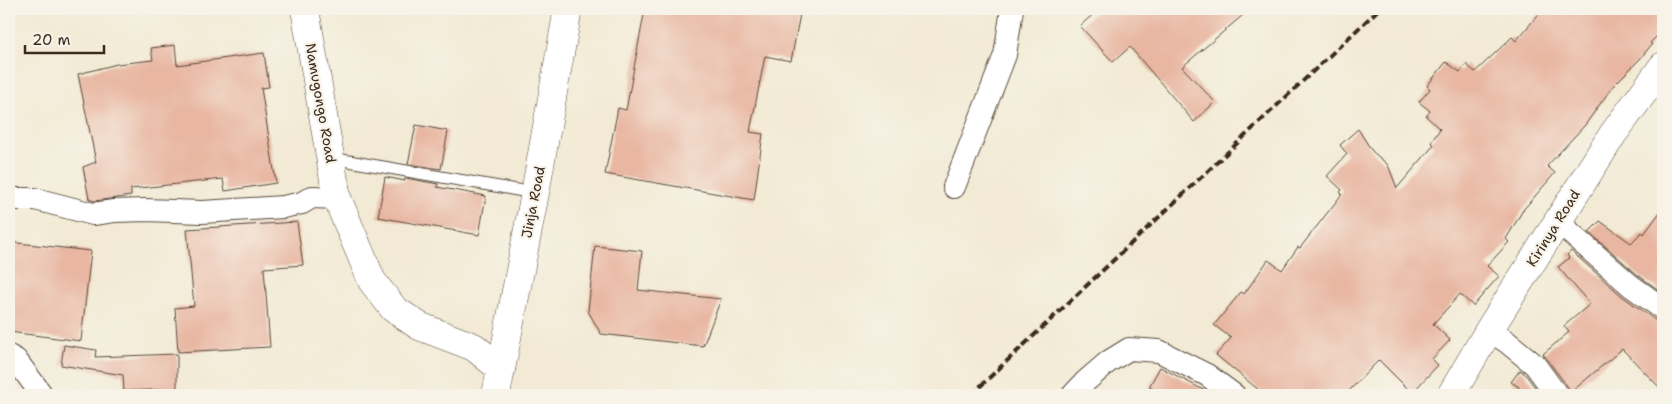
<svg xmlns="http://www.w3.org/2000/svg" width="1672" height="404" viewBox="0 0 1672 404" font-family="'Shantell Sans',sans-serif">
	<rect width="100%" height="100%" fill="#f7f3e8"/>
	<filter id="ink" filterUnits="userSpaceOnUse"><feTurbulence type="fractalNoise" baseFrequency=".02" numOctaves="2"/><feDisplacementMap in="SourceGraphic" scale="10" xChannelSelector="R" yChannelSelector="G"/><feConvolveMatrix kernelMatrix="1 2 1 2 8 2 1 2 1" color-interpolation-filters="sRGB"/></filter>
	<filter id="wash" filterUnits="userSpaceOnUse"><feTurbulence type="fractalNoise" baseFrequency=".0096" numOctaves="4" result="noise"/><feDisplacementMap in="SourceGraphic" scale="20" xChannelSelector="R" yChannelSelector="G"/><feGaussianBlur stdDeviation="1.12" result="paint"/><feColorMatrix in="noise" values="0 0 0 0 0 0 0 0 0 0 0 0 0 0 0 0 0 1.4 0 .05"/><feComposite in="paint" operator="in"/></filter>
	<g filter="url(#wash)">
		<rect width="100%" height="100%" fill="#f2ead4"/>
		<g id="blocks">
			<path fill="#e8b6a1" d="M 645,9 L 801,9 L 791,61 L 765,56 L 750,132 L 763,134 L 754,200 L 605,174 L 618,108 L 626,110 Z
				M 1099,9 L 1250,9 L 1182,67 L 1215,102 L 1194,122 L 1130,47 L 1113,62 L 1080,26 Z
				M 1543,9 L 1663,9 L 1663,30 L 1650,43 L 1652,44 L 1640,59 L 1613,86 L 1585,125 L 1547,166 L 1555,173 L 1523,210 L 1506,239 L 1509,242 L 1487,266 L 1499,276 L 1473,306 L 1460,294 L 1433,324 L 1450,340 L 1432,359 L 1438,365 L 1412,393 L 1379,360 L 1345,395 L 1265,395 L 1216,355 L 1231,338 L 1214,325 L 1241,292 L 1244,294 L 1268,260 L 1282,270 L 1298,247 L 1300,248 L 1342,194 L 1340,192 L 1342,190 L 1327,176 L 1347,154 L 1340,145 L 1358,129 L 1372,151 L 1388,165 L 1397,188 L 1434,145 L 1431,142 L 1440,129 L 1426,116 L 1430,111 L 1419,102 L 1430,89 L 1427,86 L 1446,62 L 1460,72 L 1466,64 L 1475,72 L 1512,37 L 1516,41 Z
				M 175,45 L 177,65 L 264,53 L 269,87 L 261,88 L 276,183 L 225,191 L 223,179 L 131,189 L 131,196 L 94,201 L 89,199 L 83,167 L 96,162 L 78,74 L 117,64 L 153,60 L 151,48 Z
				M 416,125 L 448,131 L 441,169 L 408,164 Z
				M 385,177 L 405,181 L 405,178 L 438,184 L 437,187 L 486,196 L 479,235 L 378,217 Z
				M 1663,208 L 1663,293 L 1638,275 L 1589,232 L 1600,221 L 1631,243 L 1642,232 L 1644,234 Z
				M 297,222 L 303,265 L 264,268 L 270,347 L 178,352 L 175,308 L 194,306 L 187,229 Z
				M 9,242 L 91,251 L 81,341 L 9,332 Z
				M 595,246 L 642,251 L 638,290 L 721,299 L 703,346 L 601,334 L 588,311 Z
				M 1571,251 L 1622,296 L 1655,320 L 1663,322 L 1663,391 L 1622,349 L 1570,393 L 1568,387 L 1543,354 L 1569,332 L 1564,326 L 1590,304 L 1558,267 L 1569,258 L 1567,255 Z
				M 64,345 L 96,350 L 95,357 L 177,354 L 177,389 L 124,391 L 123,375 L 61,365 Z
				M 1160,367 L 1211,394 L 1212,395 L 1166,395 L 1149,387 Z
				M 1520,370 L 1525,374 L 1541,395 L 1513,395 L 1519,387 L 1511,382 Z"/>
		</g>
	</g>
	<g filter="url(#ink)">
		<use href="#blocks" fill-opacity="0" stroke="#564739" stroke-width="1"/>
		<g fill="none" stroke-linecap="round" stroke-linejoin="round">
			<defs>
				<path id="lane" d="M 331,158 L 535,193"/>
				<path id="street" d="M 954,187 L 1005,55 L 1012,9
					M 9,199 L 35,199 L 93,214 L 114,211 L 145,210 L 202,212 L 283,207 L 302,203 L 312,197 L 337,198
					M 1558,222 L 1630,285 L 1663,309
					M 1489,330 L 1507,342 L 1535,365 L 1557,395
					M 9,356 L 16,360 L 42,395
					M 1073,395 L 1086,381 L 1108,362 L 1129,349 L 1159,351 L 1207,375 L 1234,395"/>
				<path id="secondary" d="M 305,9 L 337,198 L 372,281 L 394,309 L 419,326 L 474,347 L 501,369
					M 1451,395 L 1489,330 L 1613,134 L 1663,66"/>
				<path id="highway" d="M 496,395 L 535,193 L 568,9"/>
			</defs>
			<use href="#lane" stroke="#564739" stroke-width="13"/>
			<use href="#street" stroke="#564739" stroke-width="24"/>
			<use href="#secondary" stroke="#564739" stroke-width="29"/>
			<use href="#highway" stroke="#564739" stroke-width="29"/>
			<use href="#lane" stroke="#fff" stroke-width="11"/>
			<use href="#street" stroke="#fff" stroke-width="22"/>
			<use href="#secondary" stroke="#fff" stroke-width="28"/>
			<use href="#highway" stroke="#fff" stroke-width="28"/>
			<path stroke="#3b2a1e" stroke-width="4" stroke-dasharray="8 4" stroke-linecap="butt" d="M 971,395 L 1379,9"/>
		</g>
	</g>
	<g text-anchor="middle" stroke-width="4.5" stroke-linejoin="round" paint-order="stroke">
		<g font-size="14" fill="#3b2a1e" stroke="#f7f3e8">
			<text transform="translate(321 103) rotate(80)" y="5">Namugongo Road</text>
			<text transform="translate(533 202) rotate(-79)" y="5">Jinja Road</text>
			<text transform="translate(1553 228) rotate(-58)" y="5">Kirinya Road</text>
		</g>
	</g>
	<rect width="1672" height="404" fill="none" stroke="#f7f3e8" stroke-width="30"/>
	<path d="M25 45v8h79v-8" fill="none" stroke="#3b2a1e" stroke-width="2.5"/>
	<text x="32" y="45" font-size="15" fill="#3b2a1e" stroke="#f7f3e8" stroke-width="4" paint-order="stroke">20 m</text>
</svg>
